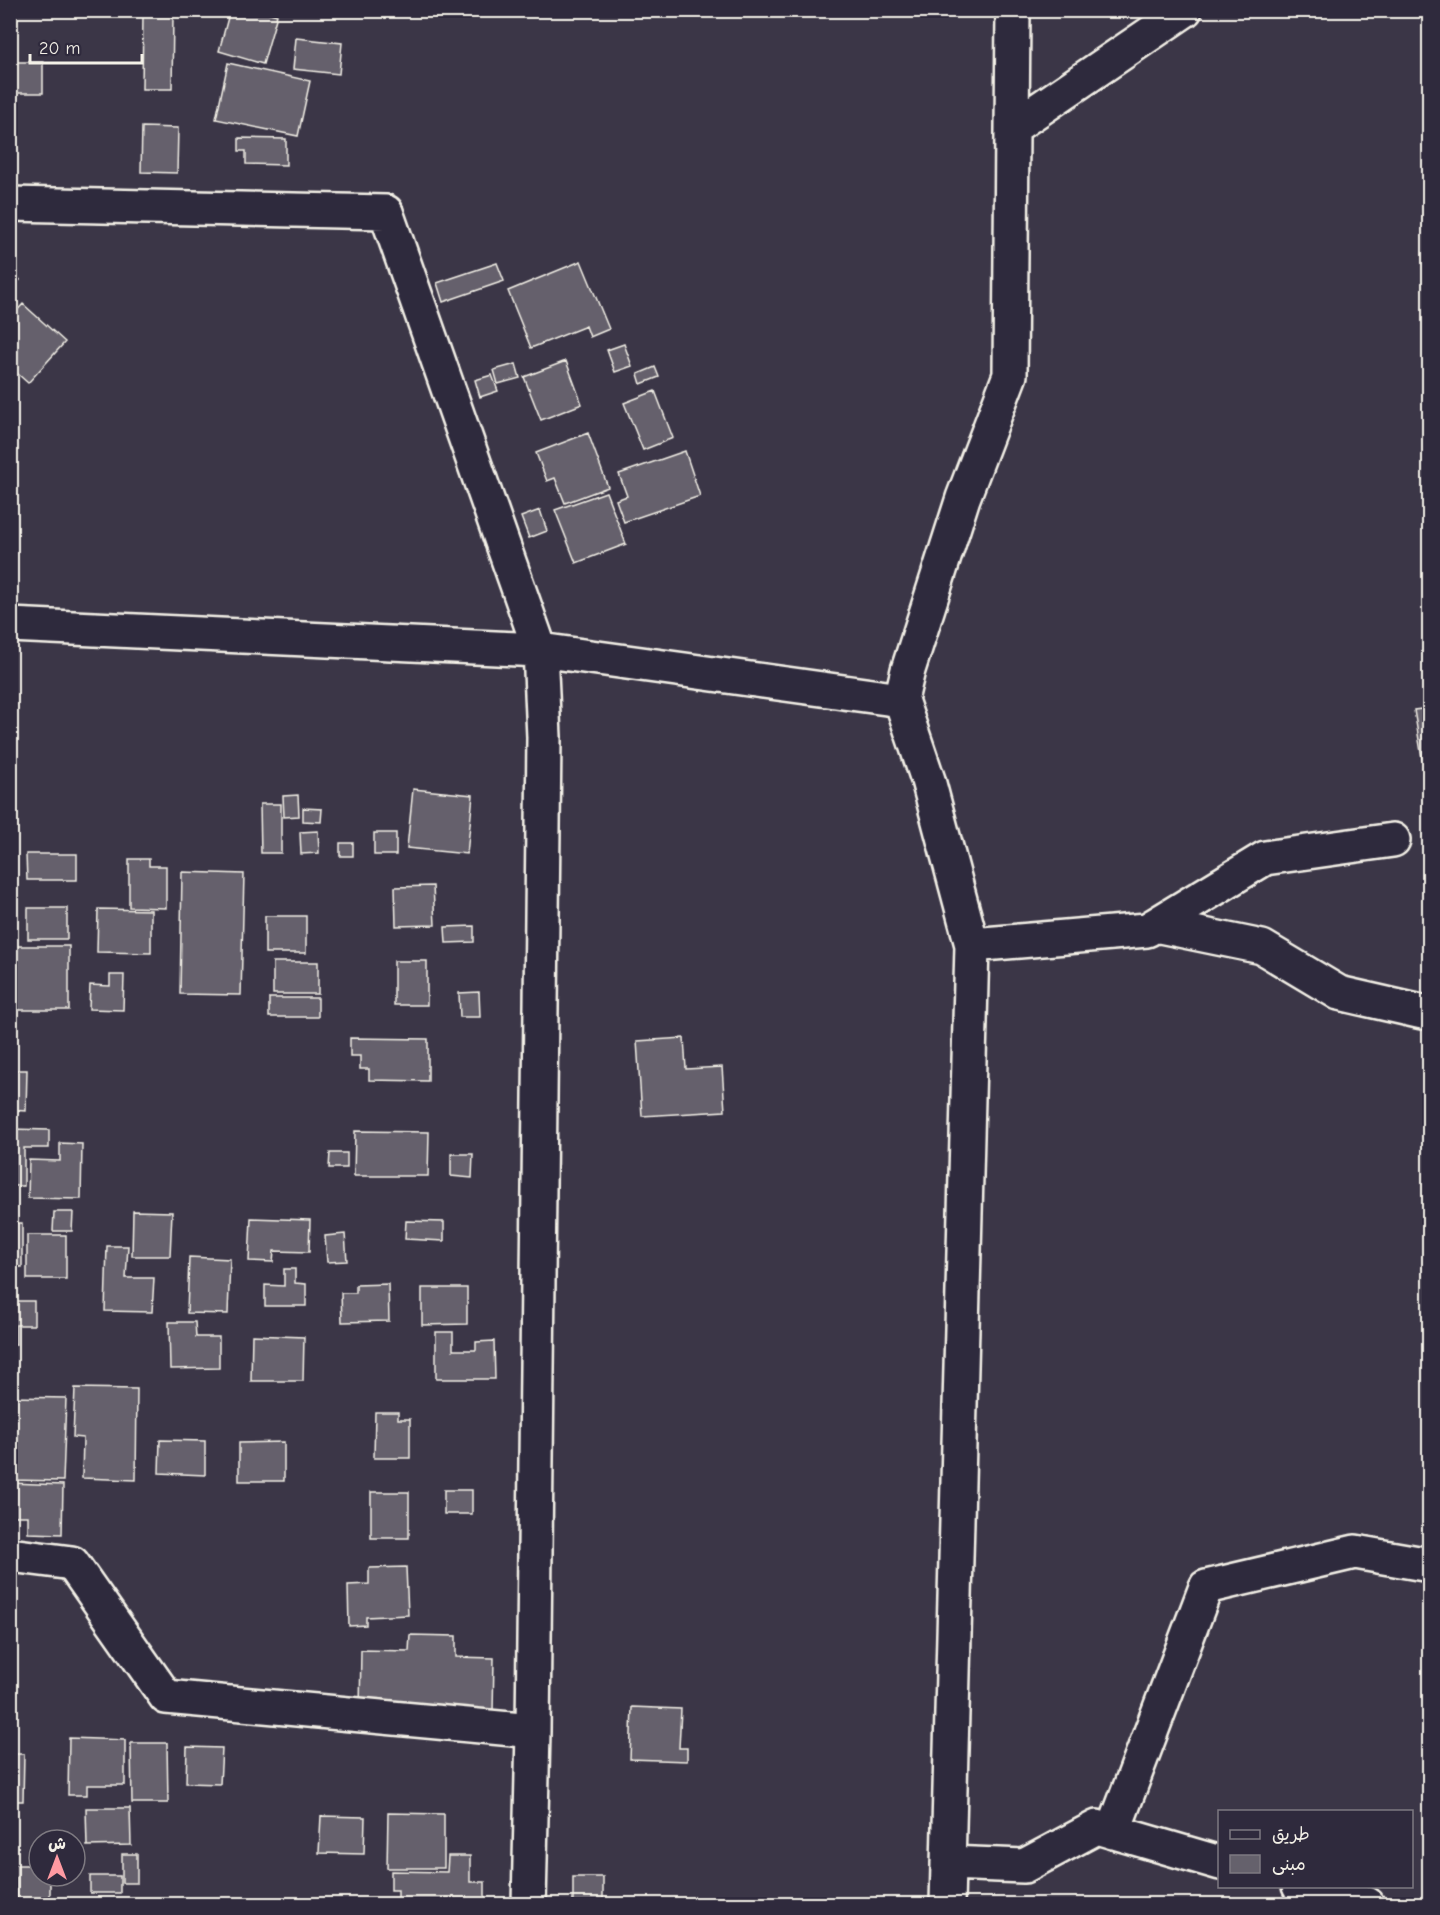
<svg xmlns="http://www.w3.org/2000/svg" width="1440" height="1915" viewBox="0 0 1440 1915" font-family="'Comic Neue','Playpen Sans Arabic',sans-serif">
	<rect width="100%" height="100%" fill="#3b3647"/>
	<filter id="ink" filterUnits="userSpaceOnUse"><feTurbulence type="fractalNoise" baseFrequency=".0167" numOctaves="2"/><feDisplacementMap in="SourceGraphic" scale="12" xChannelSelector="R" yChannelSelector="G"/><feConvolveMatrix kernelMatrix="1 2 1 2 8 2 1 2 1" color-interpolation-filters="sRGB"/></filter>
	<g filter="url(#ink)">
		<path fill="#65616c" stroke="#f4f1e8" stroke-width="1.5" d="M 230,10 L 260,10 L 277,15 L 263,64 L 219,51 Z
			M 143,15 L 173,15 L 172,89 L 142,89 Z
			M 296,38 L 342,43 L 339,74 L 293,69 Z
			M 10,62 L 43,62 L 43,93 L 10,93 Z
			M 228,63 L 310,81 L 298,136 L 216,119 Z
			M 142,127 L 178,128 L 177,173 L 141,172 Z
			M 239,138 L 286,139 L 286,165 L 246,164 L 246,151 L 239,151 Z
			M 581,261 L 609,329 L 590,337 L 586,326 L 531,348 L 508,291 Z
			M 497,263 L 504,281 L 443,302 L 437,283 Z
			M 10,269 L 20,280 L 10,288 Z
			M 23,304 L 65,342 L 28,383 L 10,367 L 10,318 Z
			M 624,344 L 632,366 L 615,372 L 607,350 Z
			M 566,361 L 582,404 L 541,420 L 524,377 Z
			M 516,364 L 520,378 L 498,384 L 494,370 Z
			M 655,367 L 659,377 L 641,384 L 638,374 Z
			M 492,375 L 498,391 L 480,397 L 475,380 Z
			M 655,391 L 673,438 L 643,450 L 624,403 Z
			M 588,433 L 608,487 L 565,503 L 555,478 L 547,481 L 536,453 Z
			M 685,451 L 700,496 L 624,522 L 616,500 L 627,496 L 619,474 Z
			M 606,492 L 626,544 L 576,563 L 555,510 Z
			M 540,510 L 547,531 L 529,538 L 521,517 Z
			M 1430,708 L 1430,769 L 1424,770 L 1414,710 Z
			M 10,765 L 15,765 L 13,848 L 10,848 Z
			M 413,789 L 473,795 L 467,854 L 407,848 Z
			M 298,795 L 299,816 L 284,817 L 283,796 Z
			M 260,804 L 281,804 L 281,853 L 261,853 Z
			M 303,808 L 322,809 L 321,822 L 303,821 Z
			M 318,831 L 319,853 L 301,854 L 300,832 Z
			M 374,833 L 396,833 L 396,855 L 374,855 Z
			M 340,843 L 353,843 L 353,856 L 340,856 Z
			M 26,854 L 77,854 L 77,880 L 27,880 Z
			M 129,859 L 149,859 L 149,866 L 166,866 L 166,908 L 129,907 Z
			M 182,872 L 244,874 L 241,995 L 180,994 Z
			M 433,886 L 435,925 L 396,926 L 395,887 Z
			M 28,908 L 67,908 L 67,939 L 28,939 Z
			M 98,909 L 151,910 L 151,953 L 97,952 Z
			M 265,916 L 306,916 L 306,953 L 265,953 Z
			M 474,926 L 474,942 L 446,943 L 445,927 Z
			M 11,946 L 69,946 L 69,1010 L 11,1010 Z
			M 394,961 L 427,961 L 427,1005 L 394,1005 Z
			M 273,962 L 318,962 L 318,994 L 273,994 Z
			M 110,975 L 124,975 L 123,1010 L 89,1009 L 90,985 L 110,986 Z
			M 479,992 L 480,1017 L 460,1017 L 459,993 Z
			M 269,998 L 318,998 L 318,1017 L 269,1017 Z
			M 350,1038 L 428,1039 L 428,1081 L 369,1080 L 369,1069 L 360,1069 L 360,1056 L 350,1056 Z
			M 684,1038 L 686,1069 L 722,1067 L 725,1111 L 642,1116 L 637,1041 Z
			M 10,1070 L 27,1070 L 26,1111 L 10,1110 Z
			M 10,1129 L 49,1130 L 49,1148 L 24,1148 L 24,1186 L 10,1186 Z
			M 355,1131 L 429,1132 L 428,1176 L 354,1176 Z
			M 60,1143 L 82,1144 L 81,1199 L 28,1198 L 29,1160 L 60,1161 Z
			M 330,1153 L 347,1153 L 347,1168 L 329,1168 Z
			M 451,1154 L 473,1154 L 472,1178 L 451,1176 Z
			M 133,1211 L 172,1212 L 170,1256 L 132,1256 Z
			M 54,1212 L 73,1212 L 72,1231 L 53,1231 Z
			M 251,1218 L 310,1220 L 309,1252 L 274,1251 L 273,1262 L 249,1261 Z
			M 406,1221 L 444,1222 L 444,1241 L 405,1239 Z
			M 10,1223 L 22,1223 L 22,1267 L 10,1267 Z
			M 345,1234 L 347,1261 L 327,1262 L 325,1236 Z
			M 27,1235 L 66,1235 L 66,1279 L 27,1279 Z
			M 107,1246 L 128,1246 L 126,1278 L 154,1278 L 152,1312 L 105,1311 Z
			M 189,1257 L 230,1259 L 228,1314 L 187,1313 Z
			M 284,1269 L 295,1269 L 295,1283 L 306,1284 L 306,1306 L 265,1306 L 265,1285 L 284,1286 Z
			M 388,1284 L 389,1321 L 342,1322 L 341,1293 L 356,1293 L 356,1285 Z
			M 422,1288 L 467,1288 L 467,1324 L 422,1325 Z
			M 10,1301 L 34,1301 L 34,1325 L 16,1325 L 16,1345 L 10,1345 Z
			M 169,1322 L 195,1322 L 196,1337 L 219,1337 L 219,1368 L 170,1369 Z
			M 436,1332 L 453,1332 L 453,1350 L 476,1350 L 476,1342 L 494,1341 L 495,1379 L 436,1379 Z
			M 252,1335 L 304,1337 L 303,1381 L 251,1381 Z
			M 75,1388 L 137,1389 L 136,1480 L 82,1478 L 83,1438 L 73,1437 Z
			M 10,1397 L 66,1398 L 63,1481 L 10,1480 Z
			M 375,1412 L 398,1412 L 398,1419 L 410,1419 L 410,1458 L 374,1458 Z
			M 160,1440 L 205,1441 L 205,1475 L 159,1473 Z
			M 284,1442 L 284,1481 L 239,1481 L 239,1443 Z
			M 10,1483 L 63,1485 L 62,1534 L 28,1533 L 28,1516 L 10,1516 Z
			M 444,1490 L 472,1490 L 472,1514 L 444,1514 Z
			M 371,1492 L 409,1492 L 409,1538 L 371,1538 Z
			M 406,1567 L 408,1615 L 366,1617 L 366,1625 L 349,1626 L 348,1585 L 369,1584 L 369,1568 Z
			M 410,1635 L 456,1636 L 456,1657 L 494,1658 L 493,1712 L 360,1710 L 361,1650 L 409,1651 Z
			M 632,1707 L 681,1709 L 679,1748 L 687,1748 L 687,1761 L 630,1759 Z
			M 69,1738 L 125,1740 L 125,1785 L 87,1785 L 87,1795 L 68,1795 Z
			M 131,1743 L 167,1743 L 168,1803 L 132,1803 Z
			M 187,1747 L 222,1748 L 220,1784 L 186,1783 Z
			M 10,1754 L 24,1754 L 23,1801 L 10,1801 Z
			M 86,1808 L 130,1808 L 131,1845 L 87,1846 Z
			M 388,1813 L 444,1814 L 444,1868 L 387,1868 Z
			M 321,1816 L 365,1817 L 364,1854 L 319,1853 Z
			M 122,1854 L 137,1854 L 137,1883 L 122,1883 Z
			M 448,1856 L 470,1856 L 470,1882 L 485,1882 L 485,1904 L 398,1904 L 398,1890 L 391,1890 L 391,1871 L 447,1872 Z
			M 17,1865 L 39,1865 L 39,1876 L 50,1876 L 50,1899 L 17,1899 Z
			M 90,1876 L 120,1876 L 120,1893 L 90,1893 Z
			M 573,1877 L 603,1877 L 603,1904 L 573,1904 Z"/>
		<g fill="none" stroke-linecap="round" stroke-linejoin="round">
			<defs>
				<path id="minor" d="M 1013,127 L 1185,10
					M 10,204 L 386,212 L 540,650 L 544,737 L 533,1731
					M 10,625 L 540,650 L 901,700
					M 1155,925 L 1262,947 L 1339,993 L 1422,1012
					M 972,945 L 1147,930 L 1265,858 L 1393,840
					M 10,1555 L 72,1563 L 166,1697 L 533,1731 L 529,1904
					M 1113,1832 L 1206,1587 L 1355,1552 L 1430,1565
					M 948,1863 L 1024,1866 L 1097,1827 L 1220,1863
					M 1299,1886 L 1367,1904
					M 947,1904 L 972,945 L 928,780 L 901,700 L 908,670 L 963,498 L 1010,375 L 1013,10"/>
			</defs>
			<use href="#minor" stroke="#f4f1e8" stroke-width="38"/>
			<use href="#minor" stroke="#2f2a3d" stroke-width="33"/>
		</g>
	</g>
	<rect width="1440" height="1915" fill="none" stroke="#2f2a3d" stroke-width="36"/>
	<rect x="18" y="18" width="1404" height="1879" fill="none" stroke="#f4f1e8" stroke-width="2" filter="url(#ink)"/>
	<rect x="1218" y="1810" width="195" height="78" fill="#2f2a3d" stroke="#7e7a81" stroke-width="1.5"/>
	<rect x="1230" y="1830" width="30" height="9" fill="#2f2a3d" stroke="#7e7a81" stroke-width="1.5"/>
	<text x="1272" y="1840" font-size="18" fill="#f4f1e8">طريق</text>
	<rect x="1230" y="1855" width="30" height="18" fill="#65616c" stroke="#7e7a81" stroke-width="1.5"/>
	<text x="1272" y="1870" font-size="18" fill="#f4f1e8">مبنى</text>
	<g transform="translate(57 1858)"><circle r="28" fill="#2f2a3d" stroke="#7e7a81" stroke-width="1.5"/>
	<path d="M0-4.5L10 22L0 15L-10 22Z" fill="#ff9aa2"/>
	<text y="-9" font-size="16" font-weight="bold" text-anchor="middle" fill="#f4f1e8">ش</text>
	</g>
	<path d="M30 54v9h112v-9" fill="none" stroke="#f4f1e8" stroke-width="3"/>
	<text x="39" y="54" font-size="18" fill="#f4f1e8" stroke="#2f2a3d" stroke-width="4.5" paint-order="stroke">20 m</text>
</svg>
